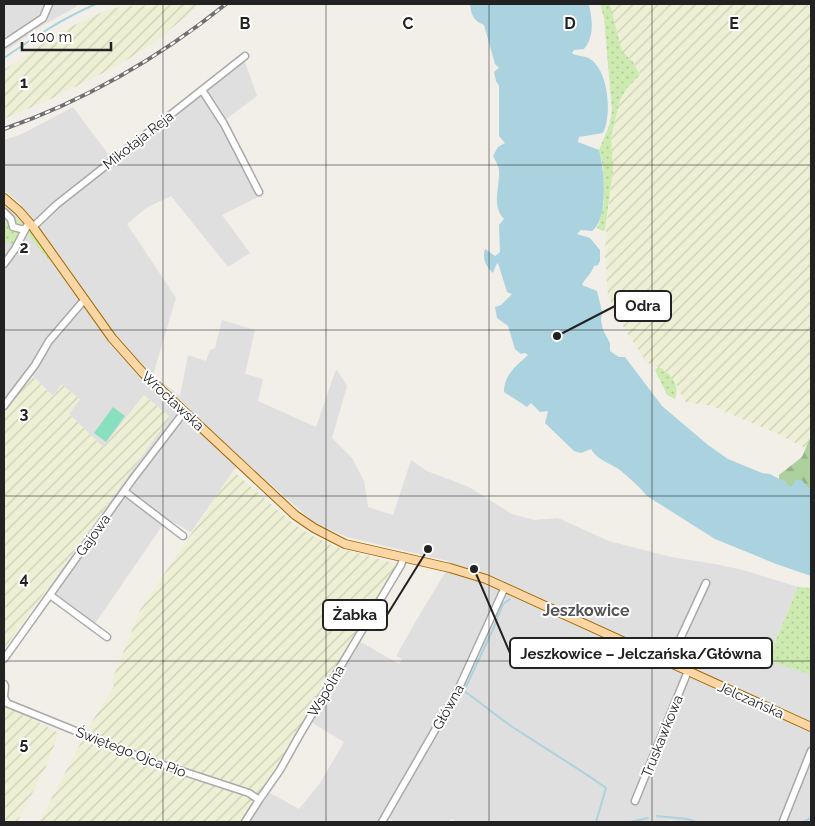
<svg xmlns="http://www.w3.org/2000/svg" width="815" height="826" viewBox="0 0 815 826" font-family="Raleway,sans-serif">
	<defs>
		<pattern id="farmland-furrows" width="10" height="10" patternUnits="userSpaceOnUse" patternTransform="scale(1.25)"><rect width="10" height="10" fill="#eef0d5"/><path d="M-1 1l2-2M0 10L10 0M9 11l2-2" fill="none" stroke="#ccceb7"/></pattern>
		<pattern id="grass-dots" width="8" height="8" patternUnits="userSpaceOnUse" patternTransform="scale(1.25)"><rect width="8" height="8" fill="#cdebb0"/><path d="M2 2h.1M6 6h.1" fill="none" stroke="#b0c997" stroke-width="1.8" stroke-linecap="round"/></pattern>
		<pattern id="forest-firs" width="22" height="20" patternUnits="userSpaceOnUse" patternTransform="scale(1.25)"><rect width="22" height="20" fill="#add19e"/><path d="M5 1l3.5 6h-7zM16 11l3.5 6h-7z" fill="#95b388"/></pattern>
	</defs>
	<rect width="100%" height="100%" fill="#f2efe9"/>
	<path fill="#e0dfdf" d="M 4,4 L 78,4 L 76,7 L 40,27 L 4,52 Z
		M 244,59 L 257,96 L 225,120 L 264,194 L 222,215 L 250,253 L 228,267 L 171,196 L 146,208 L 127,224 L 176,298 L 153,375 L 180,396 L 188,355 L 206,361 L 210,350 L 215,348 L 222,320 L 255,330 L 245,374 L 263,379 L 258,401 L 316,427 L 336,369 L 347,386 L 332,438 L 352,458 L 364,481 L 368,507 L 393,515 L 411,460 L 427,471 L 469,487 L 512,514 L 534,520 L 558,518 L 609,541 L 671,557 L 715,564 L 743,570 L 798,587 L 767,659 L 811,675 L 811,822 L 679,822 L 671,820 L 660,822 L 459,822 L 451,819 L 449,822 L 395,822 L 390,819 L 388,822 L 242,822 L 263,789 L 299,809 L 320,783 L 344,742 L 306,719 L 354,638 L 399,664 L 402,659 L 396,656 L 420,614 L 445,573 L 448,561 L 347,537 L 316,524 L 243,460 L 234,470 L 191,532 L 167,519 L 94,625 L 47,590 L 169,417 L 144,395 L 103,447 L 69,414 L 61,385 L 53,396 L 33,376 L 4,405 L 4,205 L 15,212 L 21,204 L 4,190 L 4,140 L 22,134 L 73,107 L 114,162 Z"/>
	<path fill="url(#farmland-furrows)" d="M 201,4 L 151,45 L 117,66 L 51,99 L 4,119 L 4,70 L 60,32 L 102,12 L 115,8 L 129,6 Z
		M 610,4 L 811,4 L 811,436 L 807,449 L 776,433 L 712,406 L 685,402 L 676,384 L 666,371 L 646,362 L 618,318 L 608,295 L 605,257 L 606,230 L 613,170 L 611,137 L 620,100 L 627,88 L 640,74 L 633,62 L 622,51 Z
		M 30,374 L 53,396 L 61,384 L 80,399 L 69,414 L 103,447 L 144,395 L 170,417 L 4,649 L 4,468 L 6,466 L 4,464 L 4,405 Z
		M 233,471 L 295,525 L 309,534 L 335,547 L 397,564 L 306,719 L 242,822 L 39,822 L 93,720 L 114,686 L 112,680 L 140,610 Z
		M 4,704 L 59,733 L 45,769 L 17,822 L 4,822 Z"/>
	<path fill="url(#grass-dots)" d="M 600,4 L 610,4 L 622,51 L 633,62 L 640,75 L 627,88 L 620,100 L 611,137 L 613,170 L 605,230 L 602,231 L 597,228 L 599,224 L 604,202 L 603,167 L 599,150 L 609,126 L 612,111 L 604,18 Z
		M 4,208 C 16,218 50,245 49,260 L 27,234 L 17,248 L 4,240 Z
		M 659,367 C 672,374 680,385 675,399 L 667,395 L 655,370 Z
		M 798,587 L 811,588 L 811,675 L 767,660 Z"/>
	<path fill="url(#forest-firs)" d="M 811,436 L 811,490 L 807,487 L 788,486 L 785,482 L 779,479 L 779,475 L 802,457 Z"/>
	<path fill="#88e0be" d="M 113,407 L 125,416 L 106,442 L 94,433 Z"/>
	<path fill="#aad3df" d="M 470,4 L 589,4 C 592,19 595,36 584,49 L 574,50 L 572,53 C 577,57 585,55 590,59 C 609,71 612,115 603,133 L 579,137 L 578,142 L 599,150 C 604,168 609,219 592,231 L 581,230 L 577,234 L 590,238 L 600,250 L 600,261 L 598,265 L 594,266 C 591,275 585,278 582,285 L 597,291 L 602,311 L 601,320 L 603,330 L 610,343 L 610,351 L 619,357 L 625,357 L 662,406 L 708,445 L 728,459 L 762,473 L 770,474 L 785,482 L 789,486 L 792,486 L 796,480 L 802,480 L 807,487 L 811,490 L 811,576 L 776,564 L 715,539 L 647,496 C 639,486 629,478 620,470 C 610,463 597,460 591,449 L 581,453 L 574,451 L 545,423 L 548,411 L 540,412 L 531,403 L 527,407 L 504,392 C 504,375 516,366 528,355 L 525,353 L 521,354 L 515,349 L 508,326 L 497,318 L 495,307 L 501,305 L 512,294 L 507,292 L 498,263 L 496,265 L 493,273 C 486,267 482,258 485,249 L 495,256 L 500,252 L 499,225 L 504,219 C 491,205 500,187 499,171 C 499,166 495,160 493,156 L 498,147 L 505,143 L 499,136 L 499,86 L 496,81 L 494,72 L 499,68 L 495,64 L 484,25 C 473,21 471,14 470,4 Z"/>
	<g fill="none" stroke-linecap="round" stroke-linejoin="round">
		<path stroke="#aad3df" stroke-width="2" d="M 4,58 C 33,38 63,18 96,4
			M 510,599 L 503,604 L 494,627 L 464,691 C 480,702 495,715 511,726 C 543,747 575,766 606,788 L 596,822
			M 657,816 L 687,819 L 697,822
			M 630,822 L 648,818
			M 803,822 L 811,818"/>
		<defs>
			<path id="minor" d="M 4,44 L 43,18 L 49,4
				M 202,90 L 224,124 L 259,192
				M 4,212 L 11,219 L 13,227 L 25,230
				M 33,227 L 56,205 L 245,56
				M 4,264 L 15,249 L 29,222
				M 4,406 L 35,365 L 49,341 L 85,299
				M 124,491 L 183,536
				M 50,595 L 107,637
				M 4,659 L 132,480 L 184,412
				M 669,663 L 706,583
				M 4,684 L 5,686 L 4,697 L 7,703
				M 4,702 L 145,759 L 249,793 L 259,800
				M 635,801 L 688,671
				M 783,821 L 811,751
				M 245,822 L 259,800 L 280,770 L 299,736 L 401,565 L 404,557
				M 382,822 L 457,692 L 505,587"/>
			<path id="major" d="M 4,198 L 19,211 L 33,227 L 112,338 L 143,373 L 295,515 L 314,528 L 345,544 L 450,568 L 486,579 L 811,727"/>
		</defs>
		<use href="#minor" stroke="#a9a9a9" stroke-width="9"/>
		<use href="#major" stroke="#a06b00" stroke-width="10"/>
		<use href="#minor" stroke="#fff" stroke-width="6"/>
		<use href="#major" stroke="#fcd6a4" stroke-width="8"/>
		<defs>
			<path id="rail" d="M 4,129 C 84,101 160,57 226,4"/>
		</defs>
		<use href="#rail" stroke="#707070" stroke-width="4"/>
		<use href="#rail" stroke="#fff" stroke-width="2" stroke-dasharray="5.5" stroke-linecap="butt"/>
	</g>
	<path fill="none" stroke="#222" stroke-width="1" stroke-opacity="0.55" d="M 163,4 L 163,822M 326,4 L 326,822M 489,4 L 489,822M 652,4 L 652,822M 4,165 L 811,165M 4,330 L 811,330M 4,496 L 811,496M 4,661 L 811,661"/>
	<g text-anchor="middle" stroke-width="4" stroke-linejoin="round" paint-order="stroke">
		<g font-size="14" fill="#222" stroke="#fff">
			<text transform="translate(138 140) rotate(-38)" y="5">Mikołaja Reja</text>
			<text transform="translate(173 401) rotate(43)" y="5">Wrocławska</text>
			<text transform="translate(93 535) rotate(-54)" y="5">Gajowa</text>
			<text transform="translate(326 691) rotate(-59)" y="5">Wspólna</text>
			<text transform="translate(751 700) rotate(24)" y="5">Jelczańska</text>
			<text transform="translate(448 707) rotate(-61)" y="5">Główna</text>
			<text transform="translate(662 736) rotate(-68)" y="5">Truskawkowa</text>
			<text transform="translate(131 752) rotate(21)" y="5">Świętego Ojca Pio</text>
		</g>
		<g font-size="16" font-weight="bold" fill="#555" stroke="#fff">
			<text x="586" y="616">Jeszkowice</text>
		</g>
	</g>
	<g font-size="16" text-anchor="middle" font-weight="bold" fill="#222" stroke="#fff" stroke-width="4" stroke-linejoin="round" paint-order="stroke">
		<text x="245" y="29">B</text>
		<text x="408" y="29">C</text>
		<text x="570" y="29">D</text>
		<text x="734" y="29">E</text>
		<text x="24" y="88">1</text>
		<text x="24" y="253">2</text>
		<text x="24" y="419">3</text>
		<text x="24" y="584">4</text>
		<text x="24" y="749">5</text>
	</g>
	<path fill="none" stroke="#222" stroke-width="2" d="M557 336L615 306M428 549L387 615M474 569L510 653"/>
	<g fill="#222" stroke="#fff" stroke-width="2">
		<circle cx="557" cy="336" r="5"/>
		<circle cx="428" cy="549" r="5"/>
		<circle cx="474" cy="569" r="5"/>
	</g>
	<g fill="#fff" stroke="#222" stroke-width="2">
		<rect x="615" y="291" width="56" height="30" rx="5"/>
		<rect x="323" y="600" width="64" height="30" rx="5"/>
		<rect x="510" y="638" width="262" height="30" rx="5"/>
	</g>
	<g font-size="15" text-anchor="middle" font-weight="bold" fill="#222">
		<text x="643" y="311">Odra</text>
		<text x="355" y="620">Żabka</text>
		<text x="641" y="659">Jeszkowice – Jelczańska/Główna</text>
	</g>
	<rect width="815" height="826" fill="none" stroke="#222222" stroke-width="10"/>
	<path d="M22 42v8h89v-8" fill="none" stroke="#222222" stroke-width="2.5"/>
	<text x="30" y="42" font-size="15" fill="#222222" stroke="#ffffff" stroke-width="4" paint-order="stroke">100 m</text>
</svg>
